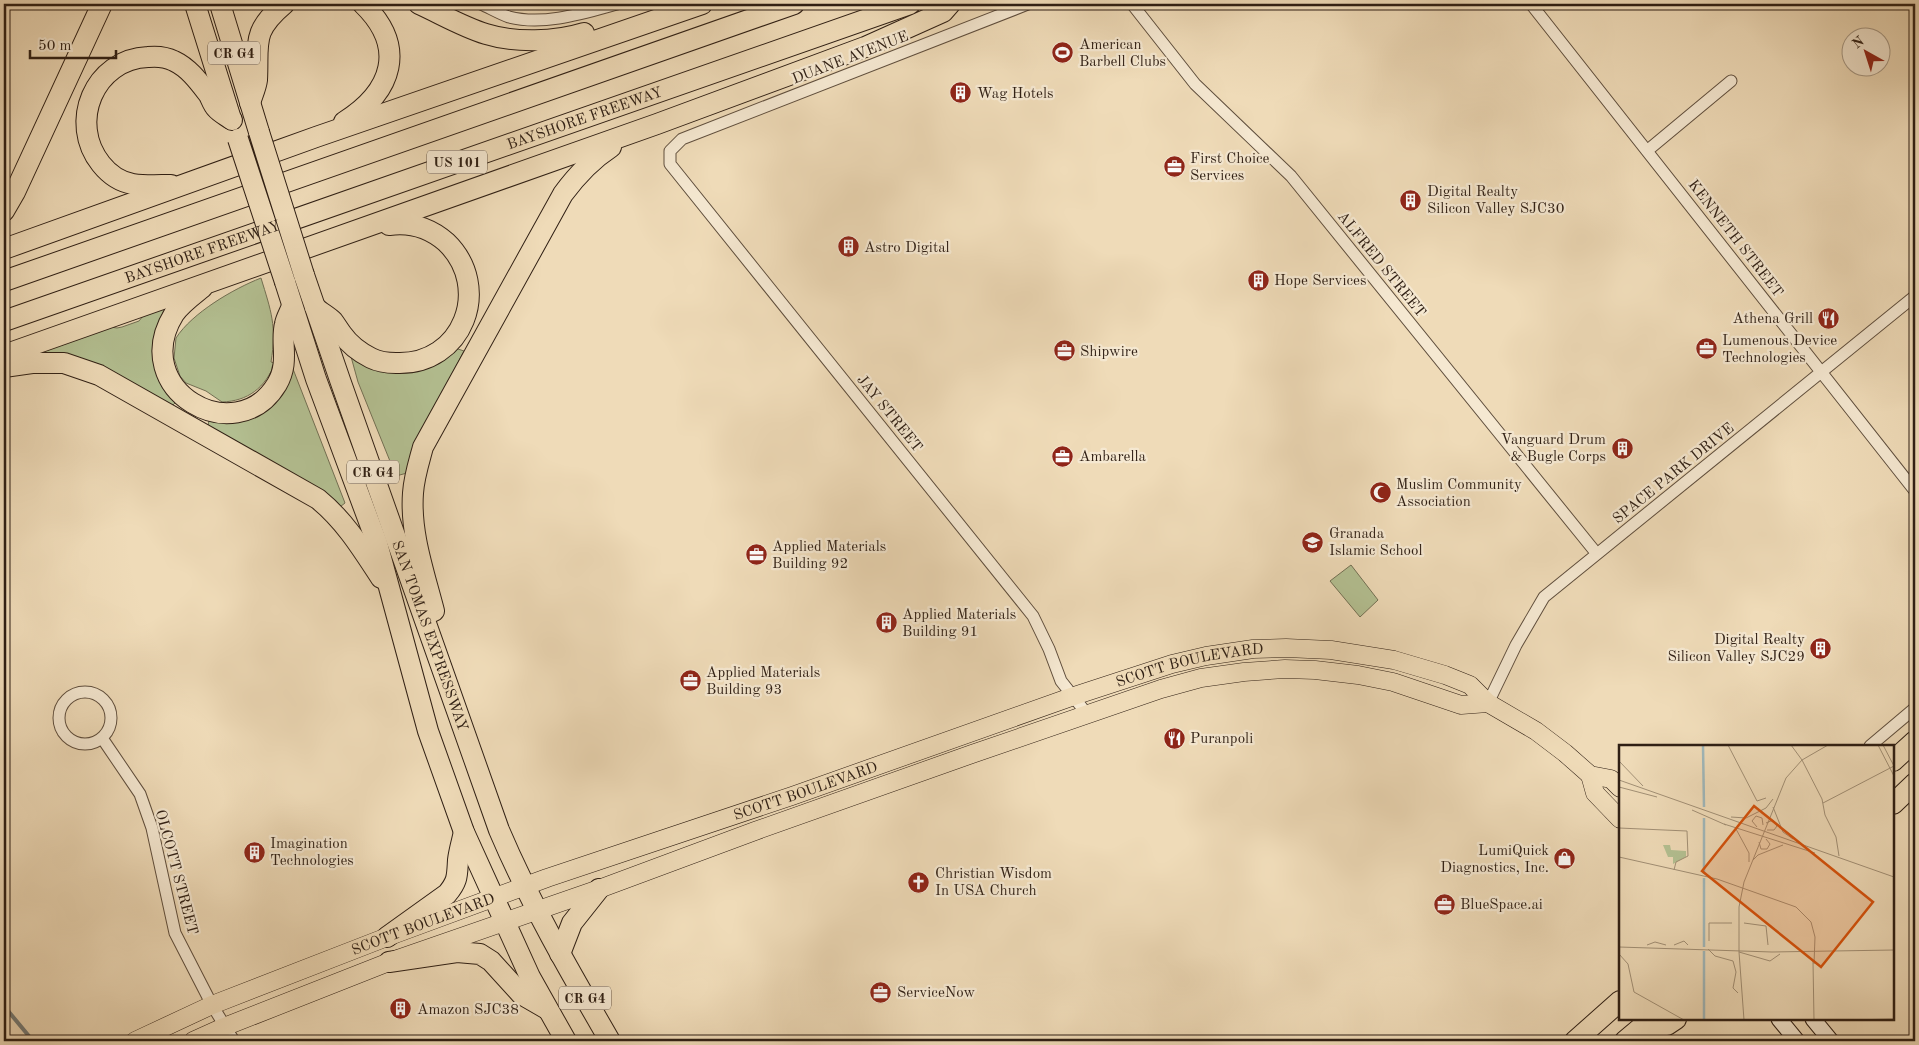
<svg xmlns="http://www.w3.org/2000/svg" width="1919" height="1045" viewBox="0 0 1919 1045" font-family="'Old Standard TT',serif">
	<rect width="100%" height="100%" fill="#efdbb8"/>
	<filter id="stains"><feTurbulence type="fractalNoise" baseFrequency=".004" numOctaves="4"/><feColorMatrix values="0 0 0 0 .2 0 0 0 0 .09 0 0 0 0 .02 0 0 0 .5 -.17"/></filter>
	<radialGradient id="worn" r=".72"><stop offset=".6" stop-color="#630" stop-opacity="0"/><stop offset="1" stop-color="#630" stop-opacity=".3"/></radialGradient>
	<path fill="#b4c193" stroke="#727054" d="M 261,278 C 271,311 277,326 271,362 L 275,363 C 265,388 248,401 222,402 L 206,391 L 186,383 L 180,376 L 174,358 L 176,338 C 192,313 233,289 261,278 Z
		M 167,305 L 163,312 L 155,335 L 166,388 L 176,402 L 171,407 L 41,360 L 38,350 L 105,326 L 117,328 L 122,327 L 139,321 L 147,311 Z
		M 455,348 L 464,351 L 425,425 L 407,473 L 396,476 L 358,382 L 350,353 L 360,360 Z
		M 293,369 L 345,503 L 336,510 L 207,432 L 209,420 C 245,428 285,406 293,369 Z
		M 1351,565 L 1378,600 L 1360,617 L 1330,581 Z"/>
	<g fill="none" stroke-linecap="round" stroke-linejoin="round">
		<path stroke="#737b78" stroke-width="4" d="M 4,1006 L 33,1041"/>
		<defs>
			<path id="street" d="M 481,4 C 490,8 500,14 509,17 C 544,26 584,13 617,4
				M 1028,4 L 682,139 L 670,151 L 670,164 L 1033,616 L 1049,649 L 1061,681 L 1087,714
				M 1132,4 L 1195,84 L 1291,176 L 1597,554
				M 1531,4 L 1915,491
				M 1648,150 L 1731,81
				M59 718a26 26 0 1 1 52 0a26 26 0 1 1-52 0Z
				M 1488,703 L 1516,645 L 1544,597 L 1915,296
				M 102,738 L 140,794 L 152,828 L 175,933 L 212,1005 L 234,1041
				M 1870,746 L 1915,708"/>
			<path id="secondary" d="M 1779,1019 L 1797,1041
				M 1813,1019 L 1831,1041"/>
			<g id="primary">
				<path d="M 1590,775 L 1595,793 L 1620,819"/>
				<path id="s1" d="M 135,1041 L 212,1005 L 387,937 L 547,878 L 792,796 L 1074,696 L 1172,664 L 1206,656 L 1253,649 L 1286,648 L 1331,650 L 1394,660 L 1445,675 L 1470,685 L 1488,703 L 1536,731 L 1565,753 L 1590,775 L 1611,779 L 1620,788"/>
				<path d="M 193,1041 L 224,1027 L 389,962 L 599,889 L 755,831 L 972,754 L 1161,689 L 1201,678 L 1244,672 L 1285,669 L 1315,670 L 1358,675 L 1393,682 L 1461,705 L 1488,703"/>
			</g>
			<g id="highway">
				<path d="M 195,4 L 231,119"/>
				<path d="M 220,4 L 259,132"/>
				<path d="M 419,4 C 441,14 463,27 486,34 C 515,43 555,42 584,33"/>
				<path d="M 250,103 C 252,96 256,88 257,80 C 259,43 251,32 284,4"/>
				<path d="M 344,122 C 393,91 407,47 363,4"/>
				<path d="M 171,185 C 159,185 145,186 133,184 C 120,182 109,174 101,164 C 68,123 94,59 148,57 C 157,56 166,57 174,61 C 189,68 199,82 209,95 C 211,99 213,105 216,108 C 220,113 227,116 232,120"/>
				<path d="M 4,211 L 15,192 L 102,4"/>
				<path d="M 4,249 L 316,137 L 702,4"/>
				<path id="s2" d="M 304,275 L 340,380 L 499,830 C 530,903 570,972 610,1041"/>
				<path d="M 4,281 L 794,4"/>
				<path d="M 285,282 L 316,379 L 377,543 L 428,731 L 464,832 L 530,977 L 566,1041"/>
				<path d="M 202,288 C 192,296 181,304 174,314 C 127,390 236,452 277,384 C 290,362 280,343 285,324 C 286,318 290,312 292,306"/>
				<path d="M 315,307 C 320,312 328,316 333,321 C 336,325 339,330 342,334 C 349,344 359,352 371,358 C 379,362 388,363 396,363 C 463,366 493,287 446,242 C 430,228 410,222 389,225"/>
				<path id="s3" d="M 4,321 L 910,4"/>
				<path d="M 4,355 L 657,124 L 865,47 L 943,12 L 950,4"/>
				<path d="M 4,367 L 32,363 L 64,363 L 99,375 L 318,499 C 345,521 362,549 381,578"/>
				<path d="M 434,611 C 424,572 410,533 413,493 C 414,477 419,462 423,447 L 563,194 C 577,175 591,160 611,147"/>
				<path d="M 1893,761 L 1915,741"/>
				<path d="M 1893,804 L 1915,783"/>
				<path d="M 387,937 L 447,894 C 458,881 457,876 458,860 C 459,851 462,841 464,832"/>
				<path d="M 560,954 L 572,923 L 599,889"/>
				<path d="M 389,962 L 457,952 L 480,954 L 491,961 L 521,994 L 547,1009"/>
				<path d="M 1644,1025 L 1667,1025 L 1676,1019"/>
				<path d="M 1575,1041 L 1620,1001"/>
				<path d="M 1625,1041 L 1651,1019"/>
			</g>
		</defs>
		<use href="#street" stroke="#5f4e3d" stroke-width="13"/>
		<use href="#secondary" stroke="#2f1f14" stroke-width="17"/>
		<use href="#primary" stroke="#2f1f14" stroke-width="19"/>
		<use href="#highway" stroke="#2f1f14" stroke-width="22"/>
		<use href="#street" stroke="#f5e8d1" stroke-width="11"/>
		<use href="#secondary" stroke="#f5e8d1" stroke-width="15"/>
		<use href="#primary" stroke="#efdbb8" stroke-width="18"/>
		<use href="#highway" stroke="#efdbb8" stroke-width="20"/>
		<defs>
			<path id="highway-bridge" d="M 259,132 L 304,275
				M 238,139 L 285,282"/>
		</defs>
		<use href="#highway-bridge" stroke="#2f1f14" stroke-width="22" stroke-linecap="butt"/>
		<use href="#highway-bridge" stroke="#efdbb8" stroke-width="20"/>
	</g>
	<defs>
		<symbol id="stadium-disc" viewBox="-11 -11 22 22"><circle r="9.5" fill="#8f2418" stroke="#f5e8d1"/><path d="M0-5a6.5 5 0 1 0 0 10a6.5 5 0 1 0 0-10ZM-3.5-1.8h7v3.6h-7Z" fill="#fff"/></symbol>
		<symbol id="building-disc" viewBox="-11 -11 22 22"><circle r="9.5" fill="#8f2418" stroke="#f5e8d1"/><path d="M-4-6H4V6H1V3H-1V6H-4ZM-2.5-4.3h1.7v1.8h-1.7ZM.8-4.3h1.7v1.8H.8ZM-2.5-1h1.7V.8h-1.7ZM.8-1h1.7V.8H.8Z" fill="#fff"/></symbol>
		<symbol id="office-disc" viewBox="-11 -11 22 22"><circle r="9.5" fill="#8f2418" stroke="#f5e8d1"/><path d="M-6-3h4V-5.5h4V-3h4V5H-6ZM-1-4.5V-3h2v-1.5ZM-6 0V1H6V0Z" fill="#fff"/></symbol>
		<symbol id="restaurant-disc" viewBox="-11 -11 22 22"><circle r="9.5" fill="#8f2418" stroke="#f5e8d1"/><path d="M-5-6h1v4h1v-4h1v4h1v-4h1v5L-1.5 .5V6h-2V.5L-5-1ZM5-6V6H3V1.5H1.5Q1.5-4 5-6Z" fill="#fff"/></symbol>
		<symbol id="mosque-disc" viewBox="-11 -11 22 22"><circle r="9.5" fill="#8f2418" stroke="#f5e8d1"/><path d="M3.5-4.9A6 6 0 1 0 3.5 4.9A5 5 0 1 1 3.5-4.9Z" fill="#fff"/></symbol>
		<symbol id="school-disc" viewBox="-11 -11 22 22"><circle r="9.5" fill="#8f2418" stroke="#f5e8d1"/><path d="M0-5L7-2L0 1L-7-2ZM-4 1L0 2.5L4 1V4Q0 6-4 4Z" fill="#fff"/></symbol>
		<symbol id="shop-disc" viewBox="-11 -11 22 22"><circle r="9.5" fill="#8f2418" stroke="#f5e8d1"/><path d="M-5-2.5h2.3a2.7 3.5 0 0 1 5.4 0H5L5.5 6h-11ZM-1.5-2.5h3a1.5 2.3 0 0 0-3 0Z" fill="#fff"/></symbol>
		<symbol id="church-disc" viewBox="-11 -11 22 22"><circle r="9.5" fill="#8f2418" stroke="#f5e8d1"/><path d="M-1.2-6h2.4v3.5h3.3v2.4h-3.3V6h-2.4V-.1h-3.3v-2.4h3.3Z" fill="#fff"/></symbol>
	</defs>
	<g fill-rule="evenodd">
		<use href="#stadium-disc" x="1050" y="40" width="25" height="25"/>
		<use href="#building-disc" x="948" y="80" width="25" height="25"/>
		<use href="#office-disc" x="1162" y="154" width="25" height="25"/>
		<use href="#building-disc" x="1398" y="188" width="25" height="25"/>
		<use href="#building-disc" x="836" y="234" width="25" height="25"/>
		<use href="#building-disc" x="1246" y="268" width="25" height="25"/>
		<use href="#restaurant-disc" x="1816" y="306" width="25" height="25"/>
		<use href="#office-disc" x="1694" y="336" width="25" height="25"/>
		<use href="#office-disc" x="1052" y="338" width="25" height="25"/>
		<use href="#building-disc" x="1610" y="436" width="25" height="25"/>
		<use href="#office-disc" x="1050" y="444" width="25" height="25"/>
		<use href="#mosque-disc" x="1368" y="480" width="25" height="25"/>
		<use href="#school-disc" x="1300" y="530" width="25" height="25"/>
		<use href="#office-disc" x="744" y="542" width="25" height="25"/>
		<use href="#building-disc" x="874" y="610" width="25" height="25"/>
		<use href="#building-disc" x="1808" y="636" width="25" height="25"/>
		<use href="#office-disc" x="678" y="668" width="25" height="25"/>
		<use href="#restaurant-disc" x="1162" y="726" width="25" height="25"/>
		<use href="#building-disc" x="242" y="840" width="25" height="25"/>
		<use href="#shop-disc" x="1552" y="846" width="25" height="25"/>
		<use href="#church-disc" x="906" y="870" width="25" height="25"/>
		<use href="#office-disc" x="1432" y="892" width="25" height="25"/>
		<use href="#office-disc" x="868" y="980" width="25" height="25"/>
		<use href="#building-disc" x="388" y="996" width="25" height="25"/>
	</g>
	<g text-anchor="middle" stroke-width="4.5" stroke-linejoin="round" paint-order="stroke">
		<g fill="#f5e8d1" stroke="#6a5b4d" stroke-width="1">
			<rect x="208" y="41.5" width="52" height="23" rx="4"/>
			<rect x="427" y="150.5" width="60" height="23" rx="4"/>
			<rect x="347" y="460.5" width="52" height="23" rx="4"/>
			<rect x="559" y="986.5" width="52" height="23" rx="4"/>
		</g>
		<g font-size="14" font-weight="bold" fill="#2f1f14">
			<text x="234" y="58">CR G4</text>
			<text x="457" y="167">US 101</text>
			<text x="373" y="477">CR G4</text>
			<text x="585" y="1003">CR G4</text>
		</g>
		<g font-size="15" fill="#2f1f14" stroke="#f5e8d1" text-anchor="start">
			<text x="1079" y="49">American<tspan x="1079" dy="17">Barbell Clubs</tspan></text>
			<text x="977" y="98">Wag Hotels</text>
			<text x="1190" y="163">First Choice<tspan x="1190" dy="17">Services</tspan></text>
			<text x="1427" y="196">Digital Realty<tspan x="1427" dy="17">Silicon Valley SJC30</tspan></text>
			<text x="864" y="252">Astro Digital</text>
			<text x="1274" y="285">Hope Services</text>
			<text x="1813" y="323" text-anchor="end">Athena Grill</text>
			<text x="1722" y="345">Lumenous Device<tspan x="1722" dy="17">Technologies</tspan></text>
			<text x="1080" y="356">Shipwire</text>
			<text x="1606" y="444" text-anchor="end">Vanguard Drum<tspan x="1606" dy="17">&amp; Bugle Corps</tspan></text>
			<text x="1079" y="461">Ambarella</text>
			<text x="1396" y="489">Muslim Community<tspan x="1396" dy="17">Association</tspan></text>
			<text x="1329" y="538">Granada<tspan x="1329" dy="17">Islamic School</tspan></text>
			<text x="772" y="551">Applied Materials<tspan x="772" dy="17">Building 92</tspan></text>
			<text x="902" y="619">Applied Materials<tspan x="902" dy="17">Building 91</tspan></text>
			<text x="1805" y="644" text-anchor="end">Digital Realty<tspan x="1805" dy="17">Silicon Valley SJC29</tspan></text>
			<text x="706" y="677">Applied Materials<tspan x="706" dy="17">Building 93</tspan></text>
			<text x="1190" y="743">Puranpoli</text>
			<text x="270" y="848">Imagination<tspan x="270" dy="17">Technologies</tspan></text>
			<text x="1549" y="855" text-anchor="end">LumiQuick<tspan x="1549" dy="17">Diagnostics, Inc.</tspan></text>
			<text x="935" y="878">Christian Wisdom<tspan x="935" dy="17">In USA Church</tspan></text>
			<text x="1460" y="909">BlueSpace.ai</text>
			<text x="897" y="997">ServiceNow</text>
			<text x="417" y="1014">Amazon SJC38</text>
		</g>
		<g font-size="15" fill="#2f1f14" stroke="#f5e8d1">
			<text transform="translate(850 57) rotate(-21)" y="5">DUANE AVENUE</text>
			<text dy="5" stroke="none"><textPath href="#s3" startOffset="615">BAYSHORE FREEWAY</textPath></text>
			<text transform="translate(1736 238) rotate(52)" y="5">KENNETH STREET</text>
			<text dy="5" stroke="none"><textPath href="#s3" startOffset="210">BAYSHORE FREEWAY</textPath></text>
			<text transform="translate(1382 264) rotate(51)" y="5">ALFRED STREET</text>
			<text transform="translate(890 413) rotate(51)" y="5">JAY STREET</text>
			<text transform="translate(1673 473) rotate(-39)" y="5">SPACE PARK DRIVE</text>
			<text dy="5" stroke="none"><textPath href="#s2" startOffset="382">SAN TOMAS EXPRESSWAY</textPath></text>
			<text dy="5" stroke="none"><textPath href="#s1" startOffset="1121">SCOTT BOULEVARD</textPath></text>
			<text dy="5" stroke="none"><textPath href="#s1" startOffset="716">SCOTT BOULEVARD</textPath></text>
			<text transform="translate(177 872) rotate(75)" y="5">OLCOTT STREET</text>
			<text dy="5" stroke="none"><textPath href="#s1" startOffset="311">SCOTT BOULEVARD</textPath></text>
		</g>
	</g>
	<g transform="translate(1619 745)">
		<rect width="275" height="275" fill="#efdbb8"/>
		<path d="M 44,100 L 51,100 L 52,105 L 67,106 L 67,112 L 54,119 L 54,112 L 49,112 Z" fill="#b4c193"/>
		<path fill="none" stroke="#a0b8bb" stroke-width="2.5" d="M 84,0 L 85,62M 85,73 L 85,129M 85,202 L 85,133M 85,275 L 85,206"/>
		<path fill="none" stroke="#a29076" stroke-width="1" d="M 109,0 L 138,56 L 147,53M 172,0 L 183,15M 259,0 L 275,31M 264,0 L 275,21M 183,15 L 203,54 L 206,70 L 217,92 L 220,111M 0,16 L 24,41M 0,35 L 275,132M 0,42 L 38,52M 204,58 L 275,21M 154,62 L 164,87 L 174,94M 73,65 L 107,80M 112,72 L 127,73 L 147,63 L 154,54M 147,78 L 154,75 L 158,81 L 155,85 L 148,85M 105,79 L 196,108M 138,82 L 133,76 L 137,71 L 143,73 L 144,80M 0,83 L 68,86 L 69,111 L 57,117 L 55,125M 117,84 L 130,108 L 130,117M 140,97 L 142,104 L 148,104 L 151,99 L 147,94M 0,112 L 98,134 L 177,162 L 192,177 L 196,192 L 195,219M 134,115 L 139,110 L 164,100M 125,178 L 147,181 L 149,200M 90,196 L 90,178 L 113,178M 28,200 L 36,197 L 47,200M 55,200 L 65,196 L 69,200M 0,202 L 153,207 L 275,205M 89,204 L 96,211 L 114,216 L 117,227 L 114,243 L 119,248M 120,207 L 151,216 L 161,209M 0,209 L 9,219 L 15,247 L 65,275M 194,216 L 195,275M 125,275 L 120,207 L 120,162 L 125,137 L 167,33 L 183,15 L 209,0M 231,275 L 275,274"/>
		<path fill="#d6530d" fill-opacity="0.15" stroke="#d6530d" stroke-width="2.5" d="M 135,61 L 254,157 L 202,222 L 83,126 Z"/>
		<rect width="275" height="275" fill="none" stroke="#2f1f14" stroke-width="2.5"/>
	</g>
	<rect width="1919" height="1045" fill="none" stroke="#efdbb8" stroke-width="20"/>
	<rect x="5" y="5" width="1909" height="1035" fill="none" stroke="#2f1f14" stroke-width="2.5"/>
	<rect x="10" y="10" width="1899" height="1025" fill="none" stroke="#2f1f14"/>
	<g transform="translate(1866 52) rotate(321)"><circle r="24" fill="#f5e8d1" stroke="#a69885"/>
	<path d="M0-4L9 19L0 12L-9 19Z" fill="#8f2418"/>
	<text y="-8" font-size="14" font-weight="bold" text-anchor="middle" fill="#2f1f14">N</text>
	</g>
	<path d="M30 50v8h86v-8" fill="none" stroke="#2f1f14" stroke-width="2.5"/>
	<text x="38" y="50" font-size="15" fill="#2f1f14" stroke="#f5e8d1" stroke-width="4" paint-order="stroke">50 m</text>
	<rect width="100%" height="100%" filter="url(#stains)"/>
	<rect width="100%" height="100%" fill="url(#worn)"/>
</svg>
